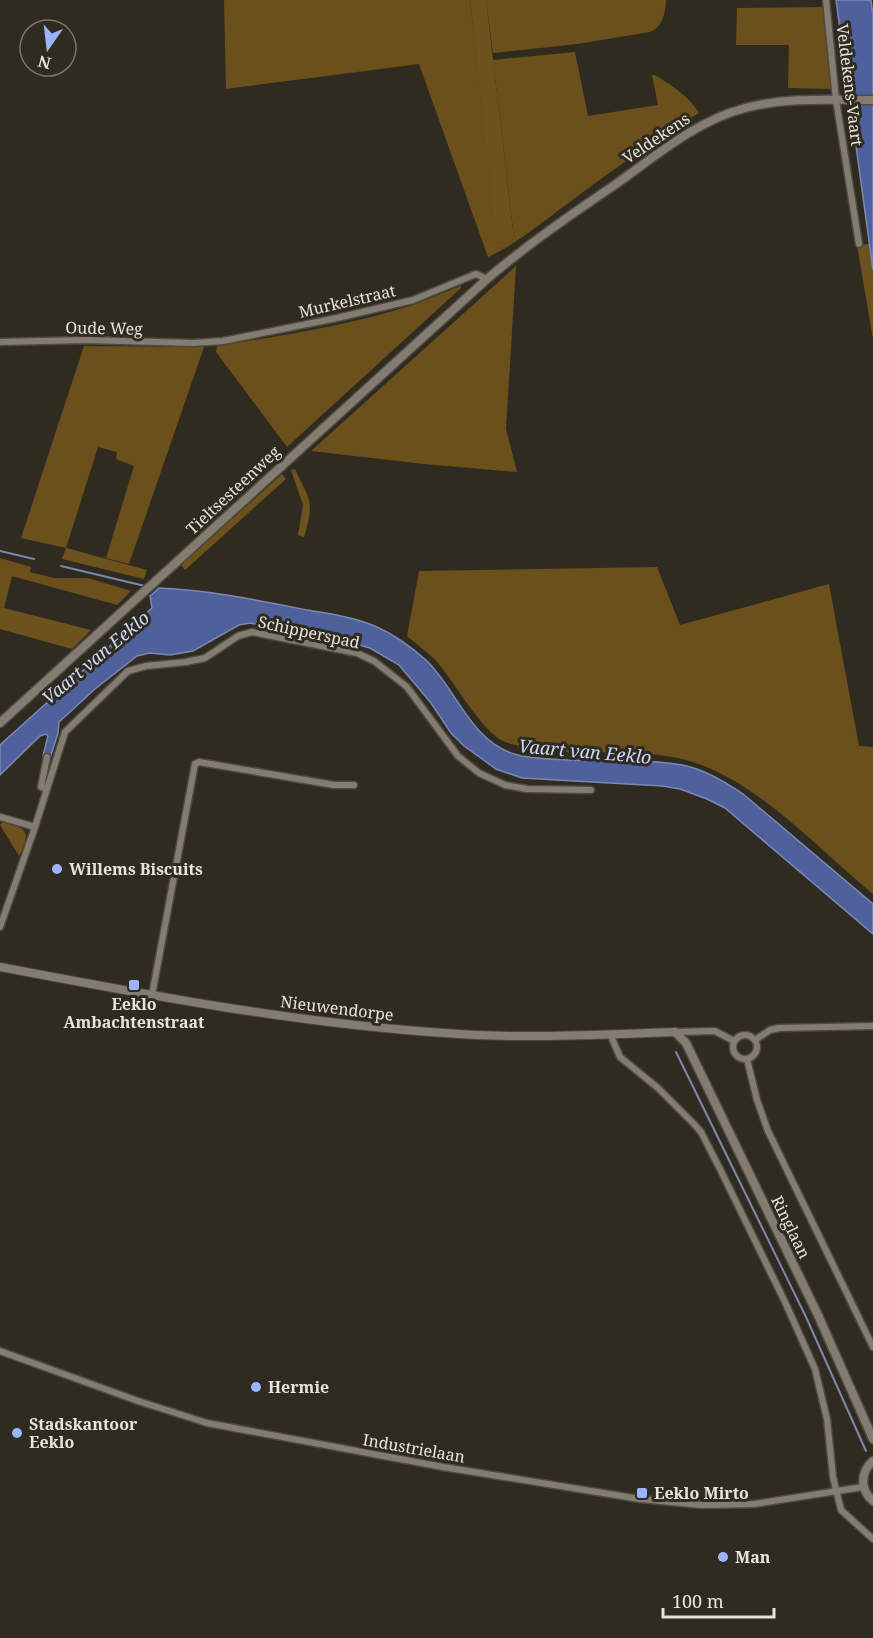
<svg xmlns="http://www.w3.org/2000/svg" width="873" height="1638" viewBox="0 0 873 1638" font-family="'Noto Serif',serif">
	<rect width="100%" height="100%" fill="#302b21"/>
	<path fill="#6b501b" d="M 224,0 L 470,0 L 498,243 L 514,238 L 493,60 L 575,52 L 588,116 L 658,105 L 652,75 L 655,75 C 672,86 688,95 699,113 C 654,140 610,172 567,204 C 542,222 517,244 488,257 L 419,64 L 226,89 Z
		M 486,0 L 666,0 C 666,12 662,28 650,32 L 577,44 L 493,53 Z
		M 824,7 L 832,89 L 788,88 L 789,45 L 736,45 L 737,8 Z
		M 516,266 L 506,429 L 517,472 L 424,464 L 311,451 Z
		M 461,286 L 461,288 L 287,447 L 216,352 L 217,346 C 282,336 350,325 413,305 C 429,299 445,292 461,286 Z
		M 84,346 L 204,347 L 129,564 L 106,558 L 134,466 L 116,459 L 117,452 L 98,447 L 66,548 L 21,538 Z
		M 0,558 L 31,567 L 30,572 L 54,578 L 88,578 L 131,591 L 117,605 L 12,576 L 4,608 L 0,607 Z
		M 657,567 L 680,625 L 829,584 L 859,746 L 873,747 L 873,894 C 818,849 752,775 682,759 C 632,747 581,757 532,748 C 522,746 510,745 501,740 C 483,731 453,681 438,663 C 429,653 417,645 407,636 L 419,571 Z"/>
	<path fill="#6d521e" d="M 470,0 L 486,0 L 514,239 L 497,243 Z
		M 869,244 L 873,270 L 873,339 L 857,245 Z
		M 295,469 C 310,501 315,501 304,537 L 298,535 L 303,505 L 291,470 Z
		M 282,474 L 286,479 L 185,570 L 181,565 Z
		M 66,548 L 147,570 L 144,579 L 62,559 Z
		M 0,607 L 4,608 L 91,630 L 72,649 L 0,629 Z
		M 3,821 C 27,829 32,831 19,856 L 0,825 Z"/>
	<path fill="#4e619c" stroke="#7c88b0" stroke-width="1.5" d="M 836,0 L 871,0 L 873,16 L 873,270 Z
		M 159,588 C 209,590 257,600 307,610 C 330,614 355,617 377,627 C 395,635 411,647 426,660 C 457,690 470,740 514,754 C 531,759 551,759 568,760 C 604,761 647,759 682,765 C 704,769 724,781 743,794 L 873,904 L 873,934 L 725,808 L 707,799 L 680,789 L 662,786 L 522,778 L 496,769 L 464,746 L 451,733 L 431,703 L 399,665 L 370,648 L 355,644 L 250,623 L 239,625 L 193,651 L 170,655 L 150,653 L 137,656 L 95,689 L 59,722 L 58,733 L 50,758 L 43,756 L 48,736 L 46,734 L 40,736 L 0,775 L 0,745 L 152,608 L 150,596 Z"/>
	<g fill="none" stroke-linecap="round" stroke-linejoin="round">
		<path stroke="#7c88b0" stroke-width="2" d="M 0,551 L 34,559
			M 61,566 L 145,586
			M 676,1052 L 806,1317 L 866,1451"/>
		<defs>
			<path id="minor" d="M 826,0 L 836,100 L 859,244
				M 0,342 L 86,340 L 193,343 L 223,341 L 337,318 L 413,300 L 476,274 L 487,279
				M 47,789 L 41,787 L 47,757
				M 0,817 L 35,827
				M 0,927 L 35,827 L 65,732 L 128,671 L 146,666 L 186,662 L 205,658 L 238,636 L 252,632 L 357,653 L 374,661 L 407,687 L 458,756 L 479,773 L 505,785 L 527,789 L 591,790
				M 152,995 L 195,764 L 199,762 L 334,785 L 354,785
				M 675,1032 L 715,1031 L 734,1041
				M 610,1034 L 620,1057 L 658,1088 L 693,1123 L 701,1132 L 720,1169 L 785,1302 L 815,1369 L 827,1419 L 833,1477 L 841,1510 L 873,1539
				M733 1047a12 12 0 1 1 24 0a12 12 0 1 1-24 0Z
				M 755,1040 L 770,1030 L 779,1028 L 873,1026
				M 747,1059 L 757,1100 L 768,1131 L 873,1347
				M 0,1351 L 138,1401 L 207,1423 L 443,1467 L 640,1499 L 702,1505 L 754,1504 L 863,1487"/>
			<path id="tertiary" d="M 0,967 C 147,995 295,1023 444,1033 C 521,1039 598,1035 675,1032"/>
			<path id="secondary" d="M 0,723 L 487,279 C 528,244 572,214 616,184 C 657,155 696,121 745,108 C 787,97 830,100 873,100
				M 675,1032 L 686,1043 L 818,1315 L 873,1439
				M 873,1461 C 860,1472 860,1490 873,1501"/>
		</defs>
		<use href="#minor" stroke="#4e4941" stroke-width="9"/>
		<use href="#tertiary" stroke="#4e4941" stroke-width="10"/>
		<use href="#secondary" stroke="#4e4941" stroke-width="11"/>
		<use href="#minor" stroke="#837c71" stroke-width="6"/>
		<use href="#tertiary" stroke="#837c71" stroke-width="8"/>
		<use href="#secondary" stroke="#837c71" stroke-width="8"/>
	</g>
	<g fill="#9bb5fd" stroke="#302b21" stroke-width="2">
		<circle cx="57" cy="869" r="6"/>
		<rect x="128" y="979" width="12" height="12" rx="3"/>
		<circle cx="256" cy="1387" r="6"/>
		<circle cx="17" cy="1433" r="6"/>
		<rect x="636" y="1487" width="12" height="12" rx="3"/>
		<circle cx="723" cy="1557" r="6"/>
	</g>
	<g text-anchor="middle" stroke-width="6" stroke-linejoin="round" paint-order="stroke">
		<g font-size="16" fill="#e8e4dd" stroke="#302b21">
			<text transform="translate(850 85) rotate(83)" y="6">Veldekens-Vaart</text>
			<text transform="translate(656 138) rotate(-34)" y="6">Veldekens</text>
			<text transform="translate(347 301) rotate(-13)" y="6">Murkelstraat</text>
			<text transform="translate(104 328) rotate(1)" y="6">Oude Weg</text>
			<text transform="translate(233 490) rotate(-43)" y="6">Tieltsesteenweg</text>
			<text transform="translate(309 632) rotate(12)" y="6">Schipperspad</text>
			<text transform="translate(337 1008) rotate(7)" y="6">Nieuwendorpe</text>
			<text transform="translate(791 1227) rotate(64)" y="6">Ringlaan</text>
			<text transform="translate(414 1448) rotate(10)" y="6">Industrielaan</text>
		</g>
		<g font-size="16" font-weight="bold" fill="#e8e4dd" stroke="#302b21" text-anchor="start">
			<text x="69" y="875">Willems Biscuits</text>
			<text x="134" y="1010" text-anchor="middle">Eeklo<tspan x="134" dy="18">Ambachtenstraat</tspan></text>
			<text x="268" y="1393">Hermie</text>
			<text x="29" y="1430">Stadskantoor<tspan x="29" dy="18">Eeklo</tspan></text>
			<text x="654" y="1499">Eeklo Mirto</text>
			<text x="735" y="1563">Man</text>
		</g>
		<g font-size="18" font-style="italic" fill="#cddafd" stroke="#302b21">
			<text transform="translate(96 658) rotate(-40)" y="6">Vaart van Eeklo</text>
			<text transform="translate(585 752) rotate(5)" y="6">Vaart van Eeklo</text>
		</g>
	</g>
	<g transform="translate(48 48) rotate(194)"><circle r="28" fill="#302b21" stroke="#7a756c" stroke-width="1.5"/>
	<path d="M0-4.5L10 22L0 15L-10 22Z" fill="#9bb5fd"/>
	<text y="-9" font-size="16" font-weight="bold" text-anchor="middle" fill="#e8e4dd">N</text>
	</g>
	<path d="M663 1608v9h111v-9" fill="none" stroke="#e8e4dd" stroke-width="3"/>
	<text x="672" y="1608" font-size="18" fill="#e8e4dd" stroke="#302b21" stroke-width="4.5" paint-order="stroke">100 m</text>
</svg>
